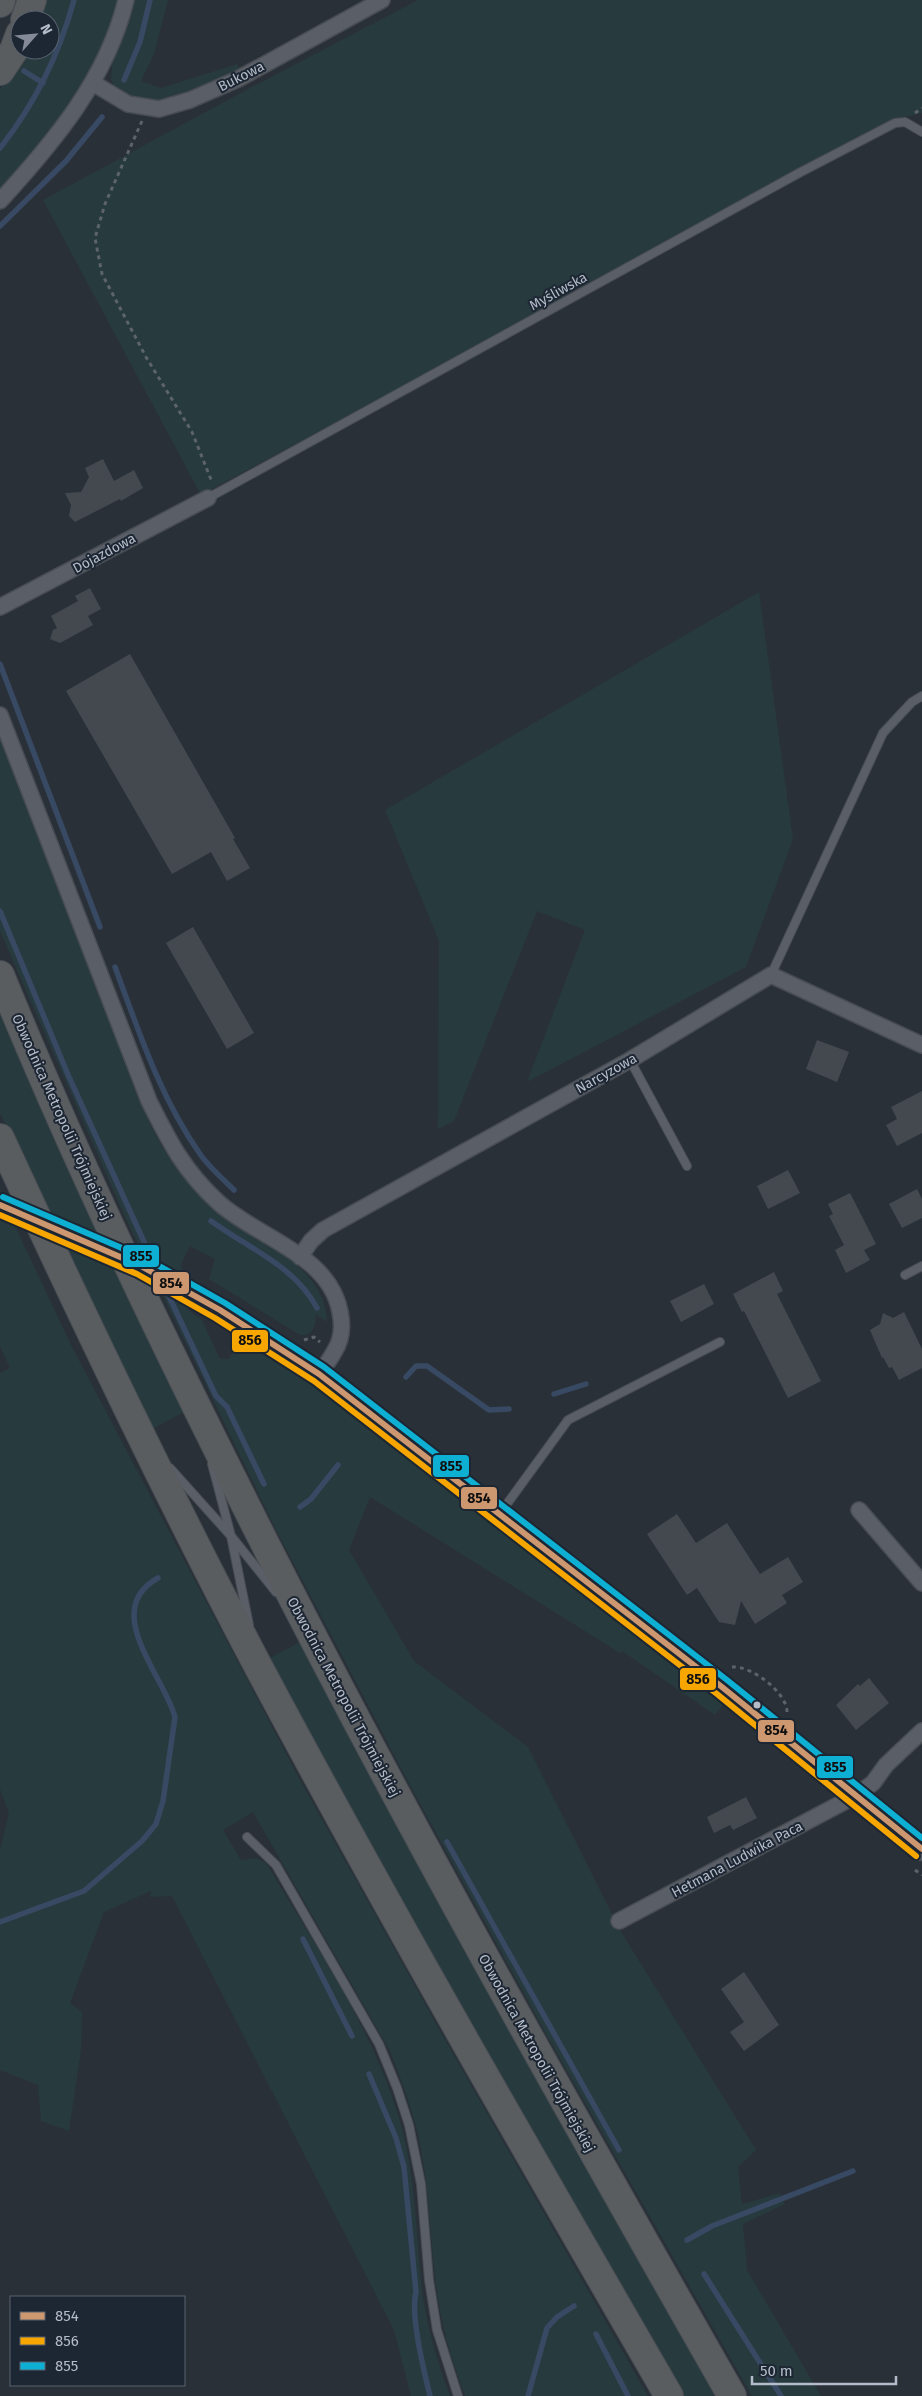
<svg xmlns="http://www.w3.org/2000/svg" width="922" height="2396" viewBox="0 0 922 2396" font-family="'Fira Sans',sans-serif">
	<rect width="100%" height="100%" fill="#2a3038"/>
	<path fill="#273a3e" d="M 43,0 L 118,0 C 105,43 87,87 59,123 C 40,147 20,170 0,193 L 0,89 L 23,50 L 50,50 L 50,20 L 36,20 Z
		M 135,0 L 168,0 L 154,54 L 141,81 L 161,88 L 237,64 L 242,73 L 171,103 L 138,101 L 116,89 L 111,80 L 112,64 Z
		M 418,0 L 922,0 L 922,113 L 897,119 L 201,495 L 43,200 L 250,88 Z
		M 759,592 L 793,839 L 746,967 L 527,1082 L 585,930 L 537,911 L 454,1121 L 438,1129 L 439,941 L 385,810 Z
		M 0,737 C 35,826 69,916 104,1005 C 125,1061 142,1122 178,1170 C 193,1191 212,1207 233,1222 C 269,1248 326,1270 327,1322 L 315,1314 C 317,1324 313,1337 300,1335 L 209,1279 L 215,1259 L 190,1246 L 181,1264 L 189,1311 L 202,1320 L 220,1359 L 229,1359 L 241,1338 L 256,1345 L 333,1397 L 725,1703 L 715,1715 L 622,1651 L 620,1653 L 370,1497 L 349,1550 L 414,1661 L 528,1747 L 620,1930 L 756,2150 L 738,2167 L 742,2204 L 780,2193 L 785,2204 L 743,2224 L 747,2270 L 821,2396 L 752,2396 L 550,2041 L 412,1789 L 275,1528 L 125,1217 L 0,931 Z
		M 0,1004 L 186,1411 L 150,1430 L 0,1113 Z
		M 0,1194 L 71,1345 L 300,1780 L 438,2027 L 648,2396 L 465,2396 C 454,2366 444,2336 439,2304 C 430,2253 431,2200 421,2149 C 415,2115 402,2083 390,2051 L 253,1812 L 223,1830 L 241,1860 L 257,1858 L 267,1864 C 316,1948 377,2034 402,2129 C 416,2182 416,2236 422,2290 C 427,2327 437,2361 450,2396 L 411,2396 L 394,2330 L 172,1896 L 150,1897 L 151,1891 L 104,1912 L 70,2003 L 82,2012 L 81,2050 L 69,2131 L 41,2121 L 38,2085 L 0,2070 L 0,1849 L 9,1813 L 0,1789 L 0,1373 L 10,1368 L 0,1346 Z
		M 302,1641 L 718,2396 L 682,2396 L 499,2077 L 268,1659 Z"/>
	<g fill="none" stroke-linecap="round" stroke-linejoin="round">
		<path stroke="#384963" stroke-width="5.5" d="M 24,71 L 43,83
			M 124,80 L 140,42 L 150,0
			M 0,148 C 35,104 59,55 74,0
			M 0,226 L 66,161 L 102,117
			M 0,664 L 100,927
			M 0,911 L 69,1077 L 155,1266
			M 115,967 C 139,1032 160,1097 200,1154 C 209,1167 223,1179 234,1190
			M 211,1221 C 248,1248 295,1266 317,1308
			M 165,1288 L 216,1396 L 227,1407 L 264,1484
			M 406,1377 L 416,1366 L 427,1366 L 489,1410 L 509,1409
			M 554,1394 L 586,1384
			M 300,1507 L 311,1499 L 338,1465
			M 447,1842 L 619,2150
			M 0,1922 L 84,1891 L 142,1841 L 156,1824 L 163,1801 L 175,1717 C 164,1676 100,1610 158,1578
			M 303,1939 L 352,2036
			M 369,2074 L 396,2138 L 404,2167 L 416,2292 C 410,2315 424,2371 430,2396
			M 687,2240 L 712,2226 L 853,2171
			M 704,2274 L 781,2396
			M 596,2334 L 628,2396
			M 528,2396 L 547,2328 L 557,2317 L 574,2306"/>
	</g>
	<path fill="#444950" d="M 103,459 L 114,481 L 134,470 L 143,488 L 121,501 L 120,499 L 75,522 L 69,516 L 71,505 L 65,493 L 81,492 L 89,477 L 85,468 Z
		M 90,588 L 101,609 L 88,616 L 93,625 L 60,643 L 50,639 L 53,630 L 57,628 L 51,616 L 78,601 L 75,596 Z
		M 130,654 L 235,838 L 233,839 L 250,868 L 227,881 L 211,852 L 172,874 L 66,691 Z
		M 193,927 L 254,1033 L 227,1049 L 166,943 Z
		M 817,1040 L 849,1052 L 837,1082 L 806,1069 Z
		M 922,1091 L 922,1133 L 897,1146 L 886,1125 L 897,1119 L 891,1107 Z
		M 788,1170 L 800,1193 L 768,1209 L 757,1186 Z
		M 917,1189 L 922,1199 L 922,1218 L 902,1228 L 889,1204 Z
		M 850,1193 L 876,1244 L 864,1250 L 870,1260 L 846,1273 L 835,1250 L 844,1245 L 829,1216 L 833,1214 L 828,1204 Z
		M 774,1272 L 783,1291 L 777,1294 L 821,1381 L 788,1398 L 744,1311 L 742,1312 L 733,1294 Z
		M 704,1284 L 714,1304 L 681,1322 L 670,1301 Z
		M 904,1312 L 922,1349 L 922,1368 L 899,1380 L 892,1367 L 889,1368 L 883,1357 L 882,1358 L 870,1330 L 880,1324 L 883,1313 L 893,1318 Z
		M 677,1514 L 696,1543 L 727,1523 L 760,1574 L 788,1557 L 803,1582 L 782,1595 L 787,1603 L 755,1624 L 741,1601 L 735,1625 L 719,1622 L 697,1588 L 687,1595 L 647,1534 Z
		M 869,1678 L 889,1703 L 856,1730 L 836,1705 L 858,1684 L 860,1686 Z
		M 746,1797 L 757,1818 L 733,1830 L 730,1825 L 714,1833 L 707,1817 Z
		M 744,1972 L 779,2025 L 744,2051 L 730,2032 L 744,2022 L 721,1989 Z"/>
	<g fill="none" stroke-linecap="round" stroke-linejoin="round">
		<defs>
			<path id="lane" d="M 208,498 L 799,173 L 895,123 L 905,122 L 922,132
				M 771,975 L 883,733 L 912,702 L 922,696
				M 630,1060 L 687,1166
				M 905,1275 L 922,1266
				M 212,1464 L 231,1536 L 249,1625
				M 170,1468 L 231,1536 L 276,1592
				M 501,1512 L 568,1420 L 720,1342
				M 247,1837 L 276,1865 L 379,2044 L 397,2088 L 409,2125 L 421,2184 L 429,2280 L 437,2330 L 458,2396"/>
			<path id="street" d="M 93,83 L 128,104 L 159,109 L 190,100 L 238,79 L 382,0
				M 0,201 C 54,142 107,79 126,0
				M 0,607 L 208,498
				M 0,715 L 149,1101 C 170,1143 184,1171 219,1203 C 258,1238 330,1255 340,1312 C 343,1326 342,1340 334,1352 C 330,1360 324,1367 319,1374
				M 300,1257 L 311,1241 L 323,1230 L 630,1060 L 771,975 L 922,1045
				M 859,1510 L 922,1583
				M 619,1921 L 855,1796 L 873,1783 L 886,1765 L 922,1731"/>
			<path id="secondary" d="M 198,1297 L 319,1374 L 722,1687 L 922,1849"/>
			<path id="highway" d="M 0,3 L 1,0
				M 25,20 L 32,0
				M 0,71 L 14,50 L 20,34
				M 0,975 C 75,1159 161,1337 250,1514 C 401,1814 566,2105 732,2396
				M 0,1138 C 82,1316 166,1492 258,1666 C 389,1912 529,2154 669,2396"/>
		</defs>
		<use href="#lane" stroke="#484c53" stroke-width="10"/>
		<use href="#street" stroke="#484c53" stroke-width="18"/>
		<use href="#secondary" stroke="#484c53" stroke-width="25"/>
		<use href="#highway" stroke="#474c53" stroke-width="30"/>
		<path stroke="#5d636a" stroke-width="3" stroke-dasharray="4 4" stroke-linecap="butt" d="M 915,113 L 922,108
			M 142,121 L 105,204 L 95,238 L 102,274 L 146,357 L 192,432 L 212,482
			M 304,1340 L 314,1337 L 320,1342
			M 732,1667 C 751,1665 788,1693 787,1713
			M 915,1870 L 922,1875"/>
		<use href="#lane" stroke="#5a5e66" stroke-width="8"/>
		<use href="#street" stroke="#5a5e66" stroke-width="15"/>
		<use href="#secondary" stroke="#595d64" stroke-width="22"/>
		<use href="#highway" stroke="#5a5d60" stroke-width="28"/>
		<defs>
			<path id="secondary-bridge" d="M 0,1205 L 141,1266 L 198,1297"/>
		</defs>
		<use href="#secondary-bridge" stroke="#484c53" stroke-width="25" stroke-linecap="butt"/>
		<use href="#secondary-bridge" stroke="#595d64" stroke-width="22"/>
		<defs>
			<path id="bus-1" d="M 0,1205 L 141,1266 L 220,1310 L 319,1374 L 722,1687 L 922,1849"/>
			<path id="bus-2" d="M 0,1215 L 137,1274 L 215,1318 L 314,1381 L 717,1694 L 916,1856"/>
			<path id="bus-3" d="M 3,1197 L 145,1258 L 225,1303 L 324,1367 L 727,1680 L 922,1838"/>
		</defs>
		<use href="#bus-1" stroke="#1d2633" stroke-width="10"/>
		<use href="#bus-2" stroke="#1d2633" stroke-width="10"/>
		<use href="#bus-3" stroke="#1d2633" stroke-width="10"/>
		<use href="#bus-1" stroke="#cd976f" stroke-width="6"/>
		<use href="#bus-2" stroke="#f7a600" stroke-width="6"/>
		<use href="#bus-3" stroke="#0dafd3" stroke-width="6"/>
	</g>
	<circle fill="#b4bcc9" stroke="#1d2633" stroke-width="2" cx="757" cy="1705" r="4.5"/>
	<g text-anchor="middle" stroke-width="4" stroke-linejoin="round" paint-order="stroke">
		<g font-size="14" fill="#b4bcc9" stroke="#1d2633">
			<text transform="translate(241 76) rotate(-27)" y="5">Bukowa</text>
			<text transform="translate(558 291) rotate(-29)" y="5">Myśliwska</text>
			<text transform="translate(104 553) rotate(-28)" y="5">Dojazdowa</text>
			<text transform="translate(606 1073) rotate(-29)" y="5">Narcyzowa</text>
			<text transform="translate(62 1117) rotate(66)" y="5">Obwodnica Metropolii Trójmiejskiej</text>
			<text transform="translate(344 1697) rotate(62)" y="5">Obwodnica Metropolii Trójmiejskiej</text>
			<text transform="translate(737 1859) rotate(-28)" y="5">Hetmana Ludwika Paca</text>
			<text transform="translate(537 2053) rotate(61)" y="5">Obwodnica Metropolii Trójmiejskiej</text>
		</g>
	</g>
	<g stroke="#1d2633" stroke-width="2">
		<rect x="122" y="1244" width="38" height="24" rx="5" fill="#0dafd3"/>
		<rect x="152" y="1271" width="38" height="24" rx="5" fill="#cd976f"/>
		<rect x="231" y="1329" width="38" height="24" rx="5" fill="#f7a600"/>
		<rect x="432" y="1454" width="38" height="24" rx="5" fill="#0dafd3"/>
		<rect x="460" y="1486" width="38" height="24" rx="5" fill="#cd976f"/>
		<rect x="679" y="1667" width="38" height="24" rx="5" fill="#f7a600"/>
		<rect x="757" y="1719" width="38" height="24" rx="5" fill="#cd976f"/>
		<rect x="816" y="1755" width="38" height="24" rx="5" fill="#0dafd3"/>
	</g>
	<g font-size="14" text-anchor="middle" font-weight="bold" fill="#111">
		<text x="141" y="1261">855</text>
		<text x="171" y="1288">854</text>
		<text x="250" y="1345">856</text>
		<text x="451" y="1471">855</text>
		<text x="479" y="1503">854</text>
		<text x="698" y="1684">856</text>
		<text x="776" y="1735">854</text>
		<text x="835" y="1772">855</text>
	</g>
	<rect x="10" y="2296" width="175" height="90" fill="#1d2633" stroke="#59626f"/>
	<rect x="20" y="2312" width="25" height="8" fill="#cd976f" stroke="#59626f"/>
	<text x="55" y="2321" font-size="15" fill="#b4bcc9">854</text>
	<rect x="20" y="2337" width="25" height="8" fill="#f7a600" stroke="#59626f"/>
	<text x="55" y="2346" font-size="15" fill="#b4bcc9">856</text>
	<rect x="20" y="2362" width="25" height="8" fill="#0dafd3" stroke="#59626f"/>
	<text x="55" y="2371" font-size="15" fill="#b4bcc9">855</text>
	<g transform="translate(35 35) rotate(63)"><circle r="24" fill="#1d2633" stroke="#59626f"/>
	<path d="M0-4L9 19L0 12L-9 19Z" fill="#848b96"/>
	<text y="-8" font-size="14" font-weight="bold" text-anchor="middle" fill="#b4bcc9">N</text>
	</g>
	<path d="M752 2376v8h144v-8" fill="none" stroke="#b4bcc9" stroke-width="2.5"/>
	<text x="760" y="2376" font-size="15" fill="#b4bcc9" stroke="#1d2633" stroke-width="4" paint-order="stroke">50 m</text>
</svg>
